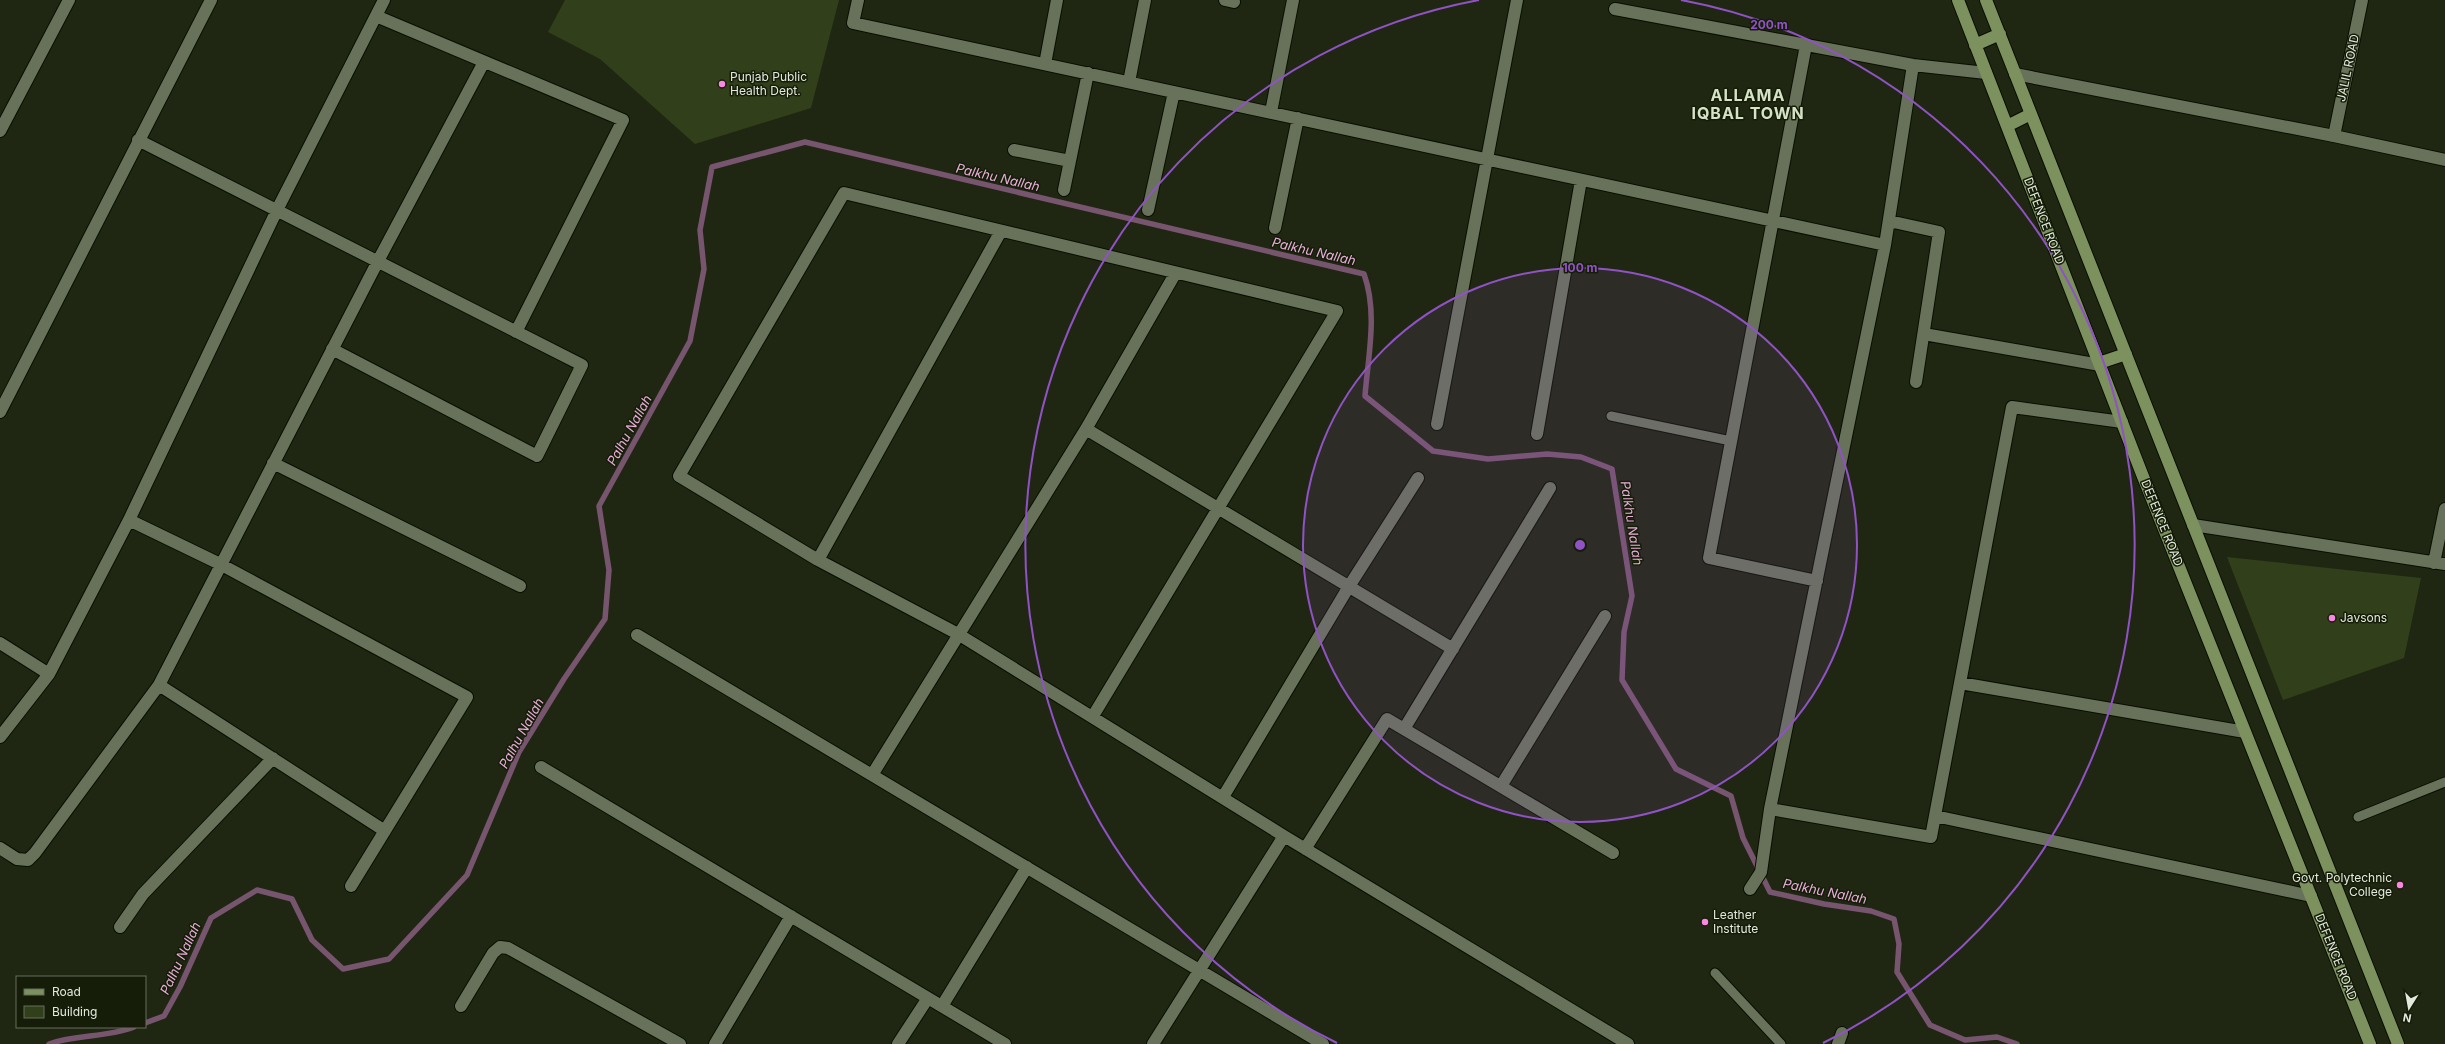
<svg xmlns="http://www.w3.org/2000/svg" width="2445" height="1044" viewBox="0 0 2445 1044" font-family="Inter,sans-serif">
	<rect width="100%" height="100%" fill="#1f2712"/>
	<g fill="none" stroke-linecap="round" stroke-linejoin="round">
		<path stroke="#78556f" stroke-width="5.5" d="M 145,1023 L 164,1016 L 180,987 L 211,918 L 257,890 L 292,899 L 312,940 L 343,969 L 389,959 L 467,875 L 519,752 L 564,679 L 605,619 L 609,570 L 599,506 L 690,341 L 704,269 L 700,230 L 712,167 L 805,142 L 1364,274 C 1378,313 1368,356 1365,396 L 1433,451 L 1488,459 L 1547,454 L 1581,457 L 1612,469 L 1632,596 L 1624,632 L 1622,680 L 1676,769 L 1731,796 L 1743,838 L 1770,892 L 1824,904 L 1871,911 L 1894,919 L 1899,944 L 1897,972 L 1930,1025 L 1965,1040 L 1997,1037 L 2017,1044
			M 49,1044 C 77,1034 106,1038 134,1027"/>
	</g>
	<path fill="#313f1a" d="M 565,0 L 839,0 L 811,108 L 695,144 L 600,59 L 548,32 Z
		M 2227,557 L 2421,578 L 2404,658 L 2283,700 Z"/>
	<g fill="none" stroke-linecap="round" stroke-linejoin="round">
		<defs>
			<path id="lane" d="M 1611,416 L 1731,441
				M 2358,817 L 2445,782
				M 1715,973 L 1781,1044"/>
			<path id="street" d="M 858,0 L 853,23 L 1885,245
				M 1225,0 L 1234,2
				M 1615,9 L 1913,65 L 1986,73
				M 376,16 L 623,120 L 516,332
				M 1806,45 L 1709,558 L 1817,581
				M 1045,64 L 1057,0
				M 1129,82 L 1145,0
				M 1271,112 L 1293,0
				M 0,131 L 69,0
				M 2334,136 L 2362,0
				M 138,140 L 582,365 L 537,456 L 332,349
				M 1014,150 L 1070,161
				M 1064,190 L 1088,73
				M 1148,210 L 1174,92
				M 1889,221 L 1939,232 L 1916,382
				M 1275,228 L 1298,118
				M 1924,334 L 2100,365
				M 0,412 L 211,0
				M 1437,424 L 1517,0
				M 1086,429 L 1453,649
				M 1537,434 L 1581,180
				M 273,463 L 520,586
				M 129,520 L 220,564 L 467,697 L 351,886
				M 2193,525 L 2445,564
				M 818,560 L 1001,231
				M 2434,563 L 2445,509
				M 637,635 L 1323,1044
				M 0,643 L 49,674
				M 1960,683 L 2245,732
				M 159,685 L 385,831
				M 1093,716 L 1337,311 L 844,193 L 679,476 L 818,560 L 958,634 L 1284,836 L 1628,1044
				M 1404,729 L 1550,488
				M 0,737 L 49,674 L 129,520 L 277,210 L 384,0
				M 541,767 L 1005,1044
				M 872,775 L 1086,429 L 1175,274
				M 1501,786 L 1605,616
				M 1223,797 L 1348,588 L 1418,478
				M 1770,809 L 1931,837 L 2012,407 L 2122,422
				M 1935,816 L 2311,896
				M 0,848 L 17,859 L 28,860 L 35,853 L 159,685 L 378,261 L 484,62
				M 1305,849 L 1387,719 L 1613,853
				M 1750,889 L 1761,872 L 1770,809 L 1885,245 L 1913,65
				M 120,927 L 143,894 L 273,758
				M 461,1006 L 493,953 L 500,947 L 508,948 L 680,1044
				M 942,1006 L 1027,867
				M 715,1044 L 791,916
				M 898,1044 L 928,998
				M 1153,1044 L 1284,836
				M 1838,1044 L 1842,1033"/>
			<path id="secondary" d="M 2015,74 L 2334,136 L 2445,160"/>
			<path id="primary" d="M 1958,0 L 2142,474 L 2370,1044
				M 1986,0 L 2398,1044
				M 1975,45 L 2000,34
				M 2007,126 L 2031,114
				M 2099,363 L 2126,354"/>
		</defs>
		<use href="#lane" stroke="#090f00" stroke-width="11"/>
		<use href="#street" stroke="#090f00" stroke-width="14"/>
		<use href="#secondary" stroke="#090f00" stroke-width="14"/>
		<use href="#primary" stroke="#090f00" stroke-width="14"/>
		<use href="#lane" stroke="#68725a" stroke-width="9"/>
		<use href="#street" stroke="#68725a" stroke-width="12"/>
		<use href="#secondary" stroke="#68725a" stroke-width="12"/>
		<use href="#primary" stroke="#7c915d" stroke-width="12"/>
	</g>
	<circle cx="1580" cy="545" r="277" fill="#9052c5" fill-opacity=".12"/>
	<g fill="none" stroke="#9052c5" stroke-width="2">
		<circle cx="1580" cy="545" r="277"/>
		<path d="M1337 1043A554 554 0 0 1 1479 0M1681 0A554 554 0 0 1 1823 1043"/>
	</g>
	<g fill="#fc86e3" stroke="#151d09" stroke-width="1.5">
		<circle cx="722" cy="84" r="4"/>
		<circle cx="2332" cy="618" r="4"/>
		<circle cx="2400" cy="885" r="4"/>
		<circle cx="1705" cy="922" r="4"/>
	</g>
	<g text-anchor="middle" stroke-width="3" stroke-linejoin="round" paint-order="stroke">
		<g font-size="12" fill="#e3e9dc" stroke="#151d09">
			<text transform="translate(2348 68) rotate(-78)" y="4">JALIL ROAD</text>
			<text transform="translate(2044 221) rotate(69)" y="4">DEFENCE ROAD</text>
			<text transform="translate(2162 523) rotate(68)" y="4">DEFENCE ROAD</text>
			<text transform="translate(2336 957) rotate(68)" y="4">DEFENCE ROAD</text>
		</g>
		<g font-size="12" fill="#e3e9dc" stroke="#151d09" text-anchor="start">
			<text x="730" y="81">Punjab Public<tspan x="730" dy="14">Health Dept.</tspan></text>
			<text x="2340" y="622">Javsons</text>
			<text x="2392" y="882" text-anchor="end">Govt. Polytechnic<tspan x="2392" dy="14">College</tspan></text>
			<text x="1713" y="919">Leather<tspan x="1713" dy="14">Institute</tspan></text>
		</g>
		<g font-size="13" font-style="italic" fill="#e9add9" stroke="#151d09">
			<text transform="translate(998 177) rotate(13)" y="5">Palkhu Nallah</text>
			<text transform="translate(1314 251) rotate(13)" y="5">Palkhu Nallah</text>
			<text transform="translate(629 430) rotate(-61)" y="5">Palhu Nallah</text>
			<text transform="translate(1632 523) rotate(81)" y="5">Palkhu Nallah</text>
			<text transform="translate(521 733) rotate(-61)" y="5">Palhu Nallah</text>
			<text transform="translate(1825 891) rotate(11)" y="5">Palkhu Nallah</text>
			<text transform="translate(180 958) rotate(-65)" y="5">Palhu Nallah</text>
		</g>
		<g font-size="16" font-weight="bold" letter-spacing="1" fill="#d6e2c7" stroke="#151d09">
			<text x="1748" y="101">ALLAMA<tspan x="1748" dy="18">IQBAL TOWN</tspan></text>
		</g>
	</g>
	<circle cx="1580" cy="545" r="6" fill="#9052c5" stroke="#151d09" stroke-width="2"/>
	<g font-size="12" text-anchor="middle" font-weight="bold" fill="#9052c5" stroke="#151d09" stroke-width="3" stroke-linejoin="round" paint-order="stroke">
		<text x="1769" y="29">200 m</text>
		<text x="1580" y="272">100 m</text>
	</g>
	<rect x="16" y="976" width="130" height="52" fill="#151d09" stroke="#676f5d"/>
	<rect x="24" y="989" width="20" height="6" fill="#7c915d" stroke="#676f5d"/>
	<text x="52" y="996" font-size="12" fill="#e3e9dc">Road</text>
	<rect x="24" y="1006" width="20" height="12" fill="#313f1a" stroke="#676f5d"/>
	<text x="52" y="1016" font-size="12" fill="#e3e9dc">Building</text>
	<g transform="translate(2409 1008) rotate(191)" stroke="#151d09" stroke-width="3" paint-order="stroke">
	<path d="M0-3L7 15L0 10L-7 15Z" fill="#e3e9dc"/>
	<text y="-6" font-size="11" font-weight="bold" text-anchor="middle" fill="#e3e9dc">N</text>
	</g>
</svg>
